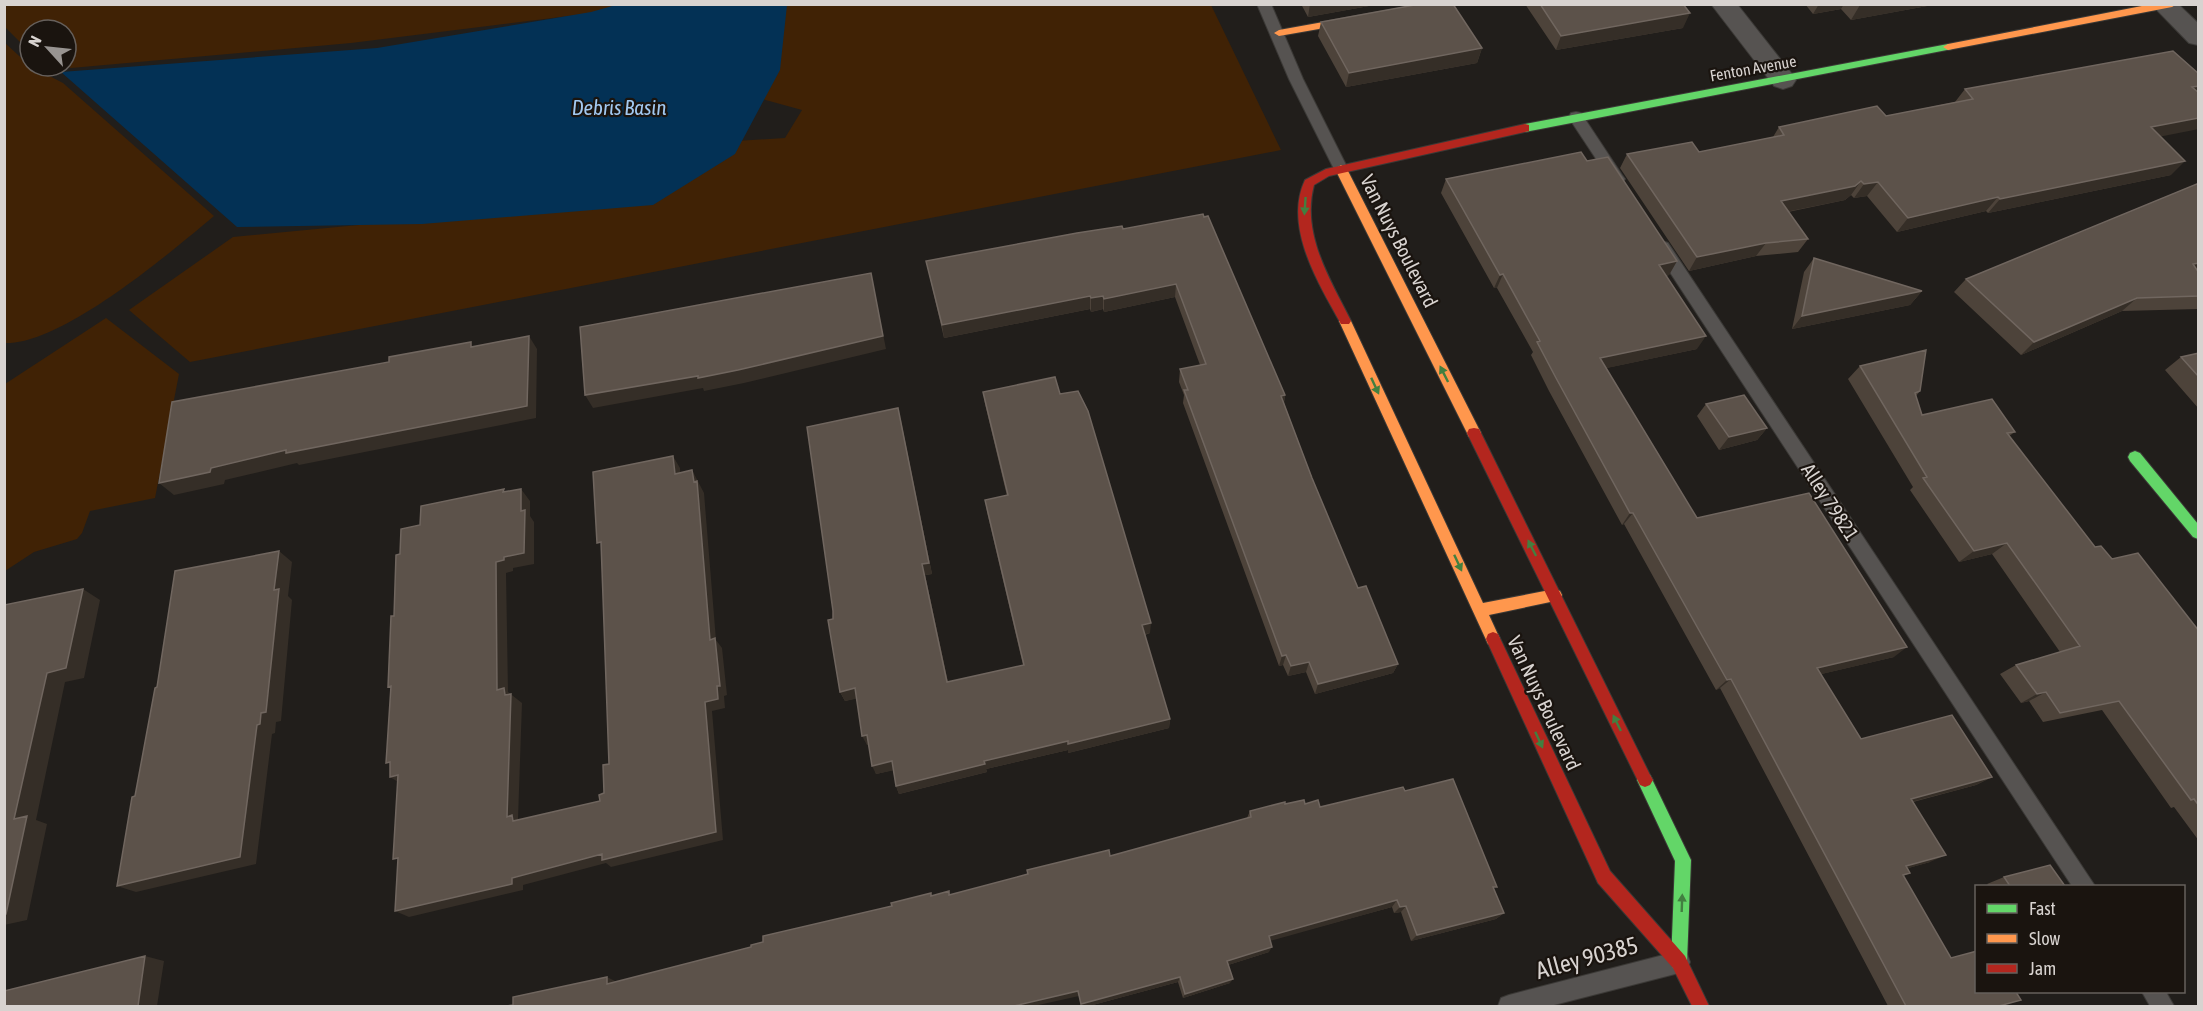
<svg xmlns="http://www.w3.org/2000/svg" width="2203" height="1011" viewBox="0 0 2203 1011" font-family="'Asap Condensed',sans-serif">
	<rect width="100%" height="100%" fill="#211e1b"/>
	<path fill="#402205" d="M 4,5 L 624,5 L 617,10 L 351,43 L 71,68 L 66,66 L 66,30 L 30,30 L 29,51 L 5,27 Z
		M 738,5 L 1211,5 L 1281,150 L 190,362 L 129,310 L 233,237 L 608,201 L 703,143 L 785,138 L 802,110 L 700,82 Z
		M 4,42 L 30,66 L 63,83 L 214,216 C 171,252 61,346 4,343 Z
		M 106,318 L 179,374 L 155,498 L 90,511 L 82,533 L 77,539 L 34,552 L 5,571 L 5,384 Z"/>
	<path fill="#033155" d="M 616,5 L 787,5 L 780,70 L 735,154 L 653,205 L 422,224 L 237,227 L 61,72 L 377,48 L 591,12 Z"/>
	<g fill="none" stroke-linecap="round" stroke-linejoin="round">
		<defs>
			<path id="lane" d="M 1257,4 L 1271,4 L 1303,79 L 1348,169 L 1346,173 L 1336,173 L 1289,79 Z
				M 1576,112 L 1581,113 L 1622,175 L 1625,179 L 1622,183 L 1612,183 L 1571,121 L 1569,117 L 1571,113 Z
				M 1662,241 L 1668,243 L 2095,886 L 2072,886 L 1656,251 L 1654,247 Z
				M 1679,951 L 1687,954 L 1690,962 L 1687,970 L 1679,973 L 1550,1006 L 1498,1006 L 1501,998 L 1509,995 Z
				M 2142,992 L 2166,992 L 2174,1006 L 2150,1006 Z"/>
			<path id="street" d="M 1711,4 L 1737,4 L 1792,74 L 1796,80 L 1792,86 L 1783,89 L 1774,86 Z
				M 2151,4 L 2178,4 L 2198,23 L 2198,45 L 2189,43 Z"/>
			<path id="fast" d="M 1948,44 L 1952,45 L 1952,49 L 1525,132 L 1520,128 L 1525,124 Z
				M 2135,451 L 2140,453 L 2198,524 L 2198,539 L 2193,537 L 2130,461 L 2128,457 L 2130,453 Z
				M 1645,773 L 1650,775 L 1691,860 L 1687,962 L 1685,968 L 1679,970 L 1673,968 L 1671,962 L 1675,861 L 1637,780 L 1640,775 Z"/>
			<path id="slow" d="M 1423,4 L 1449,4 L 1444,7 L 1279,36 L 1274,33 L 1279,30 Z
				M 2152,4 L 2177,4 L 2172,7 L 1948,50 L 1943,47 L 1948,44 Z
				M 1341,165 L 1347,169 L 1479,429 L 1481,433 L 1479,437 L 1469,437 L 1335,169 Z
				M 1345,316 L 1351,321 L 1483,603 L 1555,589 L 1560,591 L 1562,595 L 1560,599 L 1555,601 L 1489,615 L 1500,639 L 1498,644 L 1493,646 L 1488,644 L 1339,321 Z"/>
			<path id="jam" d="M 1525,124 L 1529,125 L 1529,131 L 1329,176 L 1314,185 C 1301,234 1330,279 1351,321 L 1349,324 L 1341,324 C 1319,284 1283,227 1305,180 L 1326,169 Z
				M 1474,428 L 1479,429 L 1650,775 L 1653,780 L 1650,785 L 1645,787 L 1640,785 L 1467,433 L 1469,429 Z
				M 1493,632 L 1498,634 L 1610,871 L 1685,956 L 1709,1006 L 1692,1006 L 1673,968 L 1598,883 L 1486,639 L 1488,634 Z"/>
		</defs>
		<use href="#lane" stroke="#3b3936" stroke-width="2"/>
		<use href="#street" stroke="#3b3936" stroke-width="2"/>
		<use href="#fast" stroke="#3b3936" stroke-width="2"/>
		<use href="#slow" stroke="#3b3936" stroke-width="2"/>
		<use href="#jam" stroke="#3b3936" stroke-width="2"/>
		<use href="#lane" fill="#565351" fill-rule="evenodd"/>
		<use href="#street" fill="#565351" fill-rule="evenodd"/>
		<use href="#fast" fill="#63d668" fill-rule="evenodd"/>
		<use href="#slow" fill="#ff974d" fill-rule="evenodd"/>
		<use href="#jam" fill="#b3261e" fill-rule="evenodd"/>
	</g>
	<path fill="#4d433a" d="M 1301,4 L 1380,4 L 1308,17 Z
		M 1525,4 L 1683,4 L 1683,28 L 1556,50 Z
		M 1805,4 L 1938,4 L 1851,20 L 1841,9 L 1813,14 Z
		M 1321,22 L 1482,48 L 1477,63 L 1346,87 L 1318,36 Z
		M 1965,89 L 2161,137 L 2171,175 L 1988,213 L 1986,211 L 1897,232 L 1867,196 L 1854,198 L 1851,195 L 1845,200 L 1788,212 L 1808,239 L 1798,252 L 1756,256 L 1689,271 L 1620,168 L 1627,154 L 1699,152 L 1773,137 L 1779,127 L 1886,116 L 1955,102 Z
		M 1587,161 L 1677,261 L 1669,275 L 1666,276 L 1697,349 L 1606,368 L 1697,518 L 1894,657 L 1821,674 L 1861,739 L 1992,777 L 1976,785 L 1913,802 L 1930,862 L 1908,868 L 1910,873 L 1903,876 L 1951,958 L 1999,1006 L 1888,1006 L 1720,688 L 1716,690 L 1624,524 L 1622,525 L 1549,391 L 1531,355 L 1533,352 L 1497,288 L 1494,288 L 1441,193 L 1446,179 Z
		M 2199,183 L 2199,308 L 2198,309 L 2122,311 L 2021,355 L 1954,292 L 1966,279 Z
		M 1123,229 L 1285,395 L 1284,403 L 1312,478 L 1358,588 L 1398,664 L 1393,673 L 1315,694 L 1306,672 L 1288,676 L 1283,665 L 1279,666 L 1183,403 L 1184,395 L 1179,382 L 1180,369 L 1200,365 L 1175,297 L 1104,312 L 1103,309 L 1091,312 L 1090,309 L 944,338 L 926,261 Z
		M 1814,258 L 1922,291 L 1910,305 L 1792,329 L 1804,272 Z
		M 2199,353 L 2199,409 L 2165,370 L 2181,357 Z
		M 1860,366 L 1920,391 L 1916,396 L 1922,415 L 2015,432 L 2009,436 L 2095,547 L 2112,559 L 2199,631 L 2199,841 L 2174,807 L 2171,808 L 2102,710 L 2043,722 L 2029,701 L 2021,703 L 2000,674 L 2016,665 L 2060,652 L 1992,554 L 1959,562 L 1910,490 L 1913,487 L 1848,379 Z
		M 983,392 L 1060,394 L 1150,633 L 1145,635 L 1170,719 L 1169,728 L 1068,753 L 1068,750 L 986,769 L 987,772 L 899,794 L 896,786 L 893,770 L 876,774 L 868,744 L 867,745 L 857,698 L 845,701 L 840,692 L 833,619 L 901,421 L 932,574 L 925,575 L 948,682 L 1023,665 L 987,512 L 985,500 L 1007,496 L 985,404 Z
		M 1706,404 L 1767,428 L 1757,440 L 1719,450 L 1697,416 Z
		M 1405,791 L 1494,889 L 1504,913 L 1496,919 L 1411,941 L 1401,912 L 1394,913 L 1392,907 L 1270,940 L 1269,952 L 1228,965 L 1230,983 L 1183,998 L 1178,982 L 1089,1006 L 1081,1006 L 1079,996 L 617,982 L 751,947 L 763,942 L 949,891 L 950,895 L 1110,856 L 1247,818 L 1250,811 L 1285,804 L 1305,804 L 1320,807 Z
		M 2004,877 L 2065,886 L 1989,886 L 1987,884 Z"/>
	<path fill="#352e27" d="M 1310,4 L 1380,4 L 1308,17 Z
		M 1819,4 L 1844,4 L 1841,9 L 1813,14 Z
		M 1864,4 L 1938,4 L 1851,20 L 1860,5 Z
		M 1690,13 L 1683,28 L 1556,50 L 1561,36 Z
		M 1482,48 L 1477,63 L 1346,87 L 1349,73 Z
		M 2199,86 L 2199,94 L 2192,87 Z
		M 2199,118 L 2199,129 L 2138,141 L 2151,127 Z
		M 2185,161 L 2171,175 L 1988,213 L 2000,199 Z
		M 1861,181 L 1851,195 L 1845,200 L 1771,215 L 1781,201 Z
		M 1878,182 L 1867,196 L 1854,198 L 1864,184 Z
		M 1998,197 L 1986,211 L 1897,232 L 1908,218 Z
		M 1766,243 L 1756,256 L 1689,271 L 1697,257 Z
		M 1677,261 L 1669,275 L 1651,279 L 1659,265 Z
		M 2199,263 L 2199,274 L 2193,264 Z
		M 871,273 L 886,349 L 744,383 L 704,391 L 703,388 L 593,408 L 585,395 Z
		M 1503,274 L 1497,288 L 1494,288 L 1500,275 Z
		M 1176,284 L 1175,297 L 1104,312 L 1104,299 Z
		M 1922,291 L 1910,305 L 1792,329 L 1802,316 Z
		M 1090,296 L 1090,309 L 944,338 L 942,325 Z
		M 1103,296 L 1103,309 L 1091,312 L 1091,298 Z
		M 2137,298 L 2122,311 L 2021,355 L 2034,342 Z
		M 529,336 L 537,349 L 536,418 L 299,465 L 297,463 L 225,480 L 224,484 L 174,495 L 159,483 Z
		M 1706,336 L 1697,349 L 1593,371 L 1600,358 Z
		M 1285,395 L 1283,408 L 1281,396 Z
		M 898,408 L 932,574 L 925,575 L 950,692 L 922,564 Z
		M 1767,428 L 1757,440 L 1719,450 L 1729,437 Z
		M 673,456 L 680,468 L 681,486 L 675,474 Z
		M 692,470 L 704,493 L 716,640 L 722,648 L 727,695 L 724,696 L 725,708 L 712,711 L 723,840 L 611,867 L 606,863 L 523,885 L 523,890 L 409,917 L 395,911 L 512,878 L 602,854 L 705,702 L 710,640 Z
		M 521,489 L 530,501 L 530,516 L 534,522 L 534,564 L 513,568 L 513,571 L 506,573 L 508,692 L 522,703 L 518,819 L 524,829 L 507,817 L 497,690 L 496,562 L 504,557 L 521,511 Z
		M 1630,513 L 1633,513 L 1624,524 L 1622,525 Z
		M 2007,543 L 1992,554 L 1959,562 L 1974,551 Z
		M 279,551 L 292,562 L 288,596 L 292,600 L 281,721 L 276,722 L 275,733 L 272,734 L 256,864 L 136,892 L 117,886 L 274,590 Z
		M 83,589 L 100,600 L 84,678 L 65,682 L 36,820 L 47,824 L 27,920 L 4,925 L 4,914 L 14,819 L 47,673 Z
		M 1151,623 L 1150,633 L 1142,635 L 1142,625 Z
		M 1907,647 L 1894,657 L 1805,678 L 1817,668 Z
		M 1286,655 L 1283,665 L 1279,666 L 1282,656 Z
		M 1309,662 L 1306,672 L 1288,676 L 1291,666 Z
		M 1398,664 L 1393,673 L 1315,694 L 1318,684 Z
		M 1731,679 L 1720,688 L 1716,690 L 1727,680 Z
		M 855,688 L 860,698 L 845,701 L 840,692 Z
		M 2046,692 L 2029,701 L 2021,703 L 2037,694 Z
		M 1170,719 L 1169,728 L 1068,753 L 1068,750 L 986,769 L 984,761 L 1068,741 Z
		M 867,735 L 871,744 L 867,745 L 862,736 Z
		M 892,761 L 895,770 L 876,774 L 872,766 Z
		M 985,764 L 987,772 L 899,794 L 896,786 Z
		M 398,775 L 403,785 L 390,777 Z
		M 1992,777 L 1976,785 L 1896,806 L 1911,799 Z
		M 1946,855 L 1930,862 L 1891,873 L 1906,866 Z
		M 1397,900 L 1392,907 L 1266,942 L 1269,936 Z
		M 1406,906 L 1401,912 L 1394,913 L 1400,907 Z
		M 1504,913 L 1496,919 L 1411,941 L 1417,935 Z
		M 1272,947 L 1269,952 L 1225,966 L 1227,961 Z
		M 145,956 L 164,961 L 157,1006 L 138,1006 Z
		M 607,977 L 617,982 L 607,984 Z
		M 1180,977 L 1178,982 L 1089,1006 L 1082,1006 L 1081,1004 Z
		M 1233,979 L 1230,983 L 1183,998 L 1185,994 Z
		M 1078,991 L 1079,996 L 1034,1006 L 1014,1006 Z"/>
	<path fill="#5c524a" stroke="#70665f" stroke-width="1.5" d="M 1420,4 L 1453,4 L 1482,48 L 1349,73 L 1321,22 Z
		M 1540,4 L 1683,4 L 1690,13 L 1561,36 Z
		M 2173,51 L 2199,74 L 2199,86 L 2192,87 L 2199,93 L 2199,118 L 2151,127 L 2185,161 L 2000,199 L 1998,197 L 1908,218 L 1878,182 L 1864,184 L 1861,181 L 1855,186 L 1781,201 L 1808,239 L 1766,243 L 1697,257 L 1627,154 L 1692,142 L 1699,152 L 1784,135 L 1779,127 L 1877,106 L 1886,116 L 1973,99 L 1965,89 Z
		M 1581,152 L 1587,161 L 1608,157 L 1677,261 L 1659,265 L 1706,336 L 1600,358 L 1697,518 L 1809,493 L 1907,647 L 1817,668 L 1861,739 L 1952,715 L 1992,777 L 1911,799 L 1946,855 L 1906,866 L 1910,873 L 1903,875 L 1951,958 L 1977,951 L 1977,992 L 2016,992 L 2021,1000 L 1999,1006 L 1906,1006 L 1731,679 L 1727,680 L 1633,513 L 1630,513 L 1556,378 L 1537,342 L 1540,341 L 1503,274 L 1500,275 L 1446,179 Z
		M 2199,183 L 2199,263 L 2193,264 L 2199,273 L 2199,296 L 2137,298 L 2034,342 L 1966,279 Z
		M 1203,214 L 1204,217 L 1208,216 L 1285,395 L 1281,396 L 1312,478 L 1358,588 L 1366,586 L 1398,664 L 1318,684 L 1309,662 L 1291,666 L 1286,655 L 1282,656 L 1184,390 L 1188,390 L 1180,369 L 1206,364 L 1176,284 L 1104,299 L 1103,296 L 1091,298 L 1090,296 L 942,325 L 926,261 L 1077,233 L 1122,226 L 1123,229 Z
		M 1814,258 L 1922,291 L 1802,316 Z
		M 871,273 L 883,336 L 738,370 L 698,378 L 698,376 L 585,395 L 580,327 Z
		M 529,336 L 527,406 L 286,453 L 286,450 L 211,468 L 210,472 L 159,483 L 172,402 L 389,362 L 389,357 L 471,342 L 471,347 Z
		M 1926,350 L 1920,391 L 1915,393 L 1922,415 L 1992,399 L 2015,432 L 2007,433 L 2095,547 L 2101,546 L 2112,559 L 2138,553 L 2199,631 L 2199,806 L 2194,799 L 2191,800 L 2119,701 L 2060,713 L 2046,692 L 2037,694 L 2016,665 L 2080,646 L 2007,543 L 1974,551 L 1923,478 L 1927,477 L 1860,366 Z
		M 2199,353 L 2199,377 L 2181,357 Z
		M 1055,377 L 1060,394 L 1078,391 L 1088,411 L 1151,623 L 1142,625 L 1170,719 L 1068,744 L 1068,741 L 984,761 L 985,764 L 896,786 L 892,761 L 872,766 L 867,735 L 862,736 L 855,688 L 840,692 L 828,620 L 833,619 L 833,611 L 807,427 L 898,408 L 929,563 L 922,564 L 947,682 L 1024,665 L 985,500 L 1008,495 L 983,392 Z
		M 1744,395 L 1767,428 L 1729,437 L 1706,404 Z
		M 673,456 L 675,474 L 692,470 L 694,482 L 697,481 L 710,640 L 715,638 L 720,686 L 717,686 L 718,699 L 705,702 L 716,832 L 602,860 L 602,854 L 512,878 L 512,884 L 395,911 L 398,858 L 393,859 L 398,775 L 390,777 L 390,762 L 386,763 L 391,686 L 388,687 L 391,616 L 394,616 L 396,555 L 400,554 L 401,529 L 420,525 L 421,506 L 504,489 L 503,492 L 521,489 L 521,511 L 525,510 L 524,553 L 504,557 L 504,560 L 496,562 L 497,690 L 504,688 L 505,695 L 511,694 L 507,817 L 512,815 L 513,821 L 600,801 L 599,795 L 604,793 L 603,765 L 609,764 L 601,542 L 597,543 L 593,472 Z
		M 279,551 L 274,590 L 279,589 L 266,712 L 261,713 L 260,724 L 257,725 L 240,857 L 117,886 L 132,797 L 135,796 L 155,688 L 157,687 L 175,571 Z
		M 83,589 L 66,668 L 47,673 L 14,819 L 27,816 L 6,914 L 4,914 L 4,605 Z
		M 1453,779 L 1497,887 L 1493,887 L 1504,913 L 1417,935 L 1406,906 L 1400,907 L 1397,900 L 1269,936 L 1272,947 L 1227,961 L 1233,979 L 1185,994 L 1180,977 L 1081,1004 L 1078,991 L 1014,1006 L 506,1006 L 513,1005 L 513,997 L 607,977 L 607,984 L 751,947 L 751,945 L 763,942 L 763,936 L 892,906 L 891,903 L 931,893 L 931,896 L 949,891 L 949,895 L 1028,874 L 1027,870 L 1109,850 L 1110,856 L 1251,817 L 1250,811 L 1285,802 L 1285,804 L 1304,800 L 1305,804 L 1318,800 L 1320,807 L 1403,787 L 1405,791 Z
		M 2050,865 L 2065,886 L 2010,886 L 2004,877 Z
		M 145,956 L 138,1006 L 4,1006 L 4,991 Z"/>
	<defs><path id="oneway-solid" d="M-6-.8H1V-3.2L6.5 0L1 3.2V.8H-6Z" transform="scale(1.5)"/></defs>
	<g fill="#427f40">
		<use href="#oneway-solid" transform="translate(1305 206) rotate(94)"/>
		<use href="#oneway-solid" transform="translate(1444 374) rotate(-117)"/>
		<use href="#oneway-solid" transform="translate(1375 386) rotate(65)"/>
		<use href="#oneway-solid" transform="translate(1532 548) rotate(-117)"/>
		<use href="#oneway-solid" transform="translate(1458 563) rotate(65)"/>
		<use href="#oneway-solid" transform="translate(1617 723) rotate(-116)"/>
		<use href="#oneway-solid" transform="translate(1539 740) rotate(65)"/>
		<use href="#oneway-solid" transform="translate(1682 903) rotate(-88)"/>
	</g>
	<g text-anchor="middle" stroke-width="4.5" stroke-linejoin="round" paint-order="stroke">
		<g font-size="16" fill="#d8d3d0" stroke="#1a140f">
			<text transform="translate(1753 68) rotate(-10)" y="6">Fenton Avenue</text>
		</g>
		<g font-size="20" fill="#d8d3d0" stroke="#1a140f">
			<text transform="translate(1399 241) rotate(63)" y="7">Van Nuys Boulevard</text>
			<text transform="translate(1830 502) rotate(57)" y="7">Alley 79821</text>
			<text transform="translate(1544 703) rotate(65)" y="7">Van Nuys Boulevard</text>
		</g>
		<g font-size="21" font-style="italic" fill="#a2c9f1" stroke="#1a140f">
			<text x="619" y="115">Debris Basin</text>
		</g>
		<g font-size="24" fill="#d8d3d0" stroke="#1a140f">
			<text transform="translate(1587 958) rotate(-15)" y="8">Alley 90385</text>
		</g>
	</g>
	<rect width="2203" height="1011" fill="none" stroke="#d8d3d0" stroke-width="12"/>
	<rect x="1975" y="885" width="210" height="108" fill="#1a140f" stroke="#66605c" stroke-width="1.5"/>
	<rect x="1987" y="904" width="30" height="9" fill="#63d668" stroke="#66605c" stroke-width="1.5"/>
	<text x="2029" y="915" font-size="18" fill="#d8d3d0">Fast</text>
	<rect x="1987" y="934" width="30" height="9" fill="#ff974d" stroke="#66605c" stroke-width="1.5"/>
	<text x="2029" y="945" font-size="18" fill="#d8d3d0">Slow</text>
	<rect x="1987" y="964" width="30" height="9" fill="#b3261e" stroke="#66605c" stroke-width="1.5"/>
	<text x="2029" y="975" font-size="18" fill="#d8d3d0">Jam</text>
	<g transform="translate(48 48) rotate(297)"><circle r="28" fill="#1a140f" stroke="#66605c" stroke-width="1.5"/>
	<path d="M0-4.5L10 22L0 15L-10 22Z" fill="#989491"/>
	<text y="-9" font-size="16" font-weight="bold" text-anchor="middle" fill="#d8d3d0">N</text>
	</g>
</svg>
